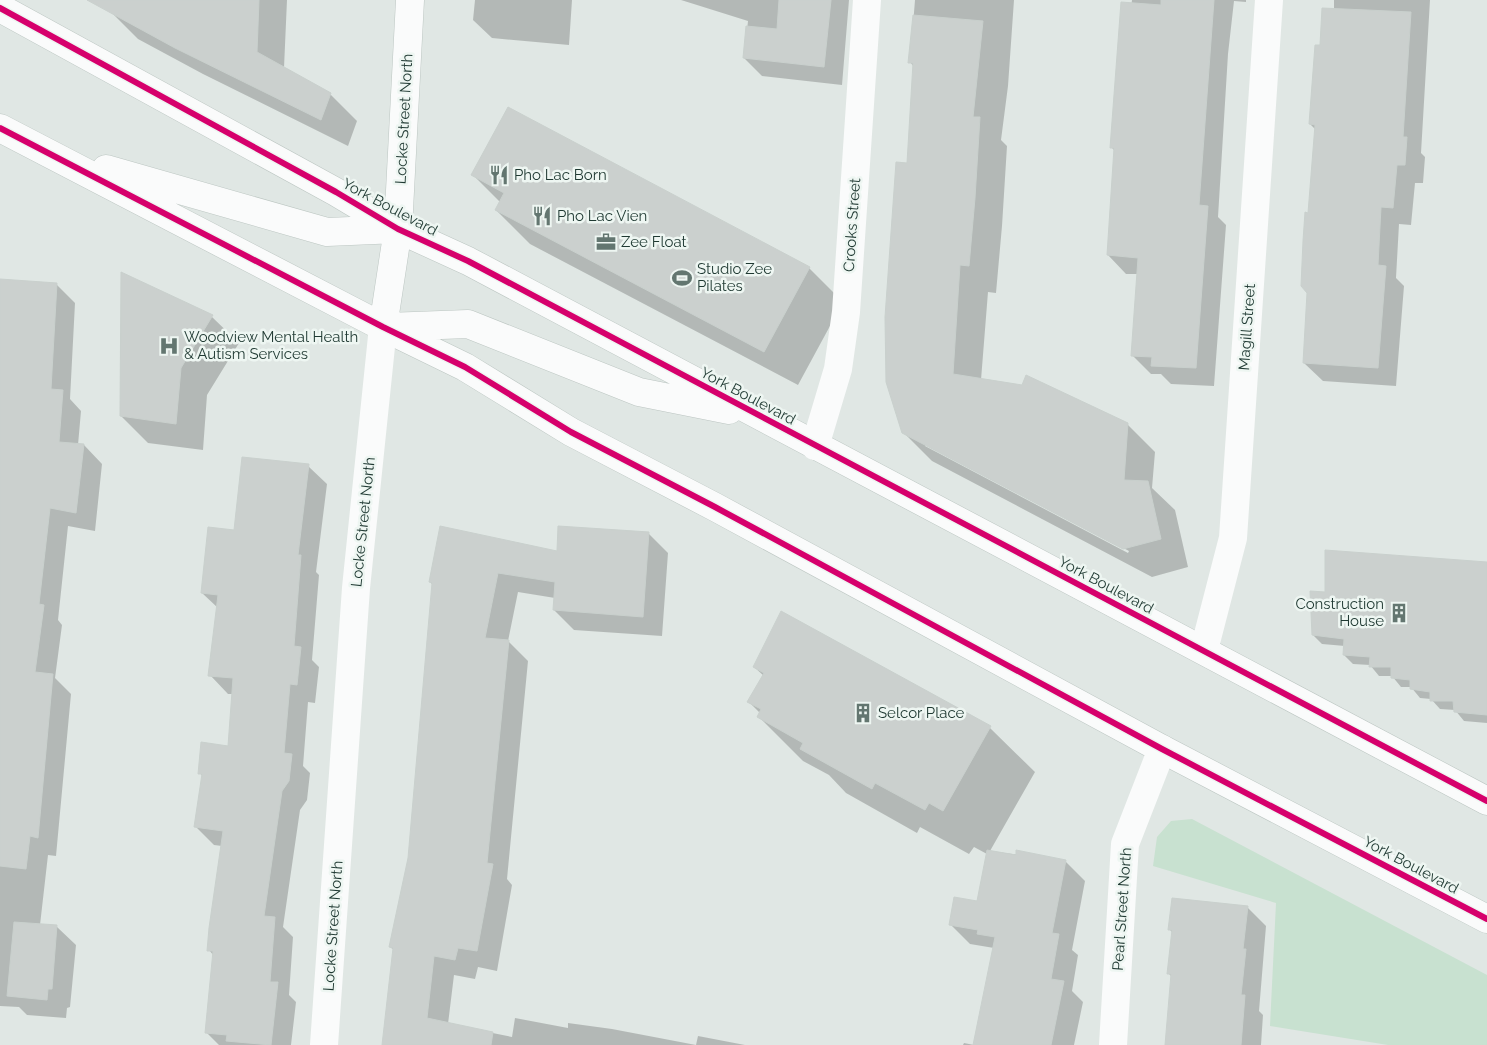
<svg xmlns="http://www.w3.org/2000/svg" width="1487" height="1045" viewBox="0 0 1487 1045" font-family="Raleway,sans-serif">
	<rect width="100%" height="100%" fill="#e0e7e4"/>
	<path fill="#c8e1d0" d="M 1192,819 L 1487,975 L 1487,1045 L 1388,1045 L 1270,1026 L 1276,903 L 1153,866 L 1157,837 L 1171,821 Z"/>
	<path fill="#0003" fill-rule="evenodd" d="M 112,0 L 287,0 L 284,68 L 330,94 L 357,121 L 348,146 L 203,74 L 138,39 L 111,12 Z
		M 475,0 L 572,0 L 569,45 L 492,38 L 473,20 Z
		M 681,0 L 849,0 L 842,85 L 762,76 L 744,58 L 748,21 Z
		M 915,0 L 1014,0 L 1008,86 L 1001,140 L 1007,146 L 1002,226 L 996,293 L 988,292 L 981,380 L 1127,424 L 1155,452 L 1152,488 L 1175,510 L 1188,567 L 1152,577 L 932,461 L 904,433 L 908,164 L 914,67 L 910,62 ZM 925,443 L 1129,551 L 1128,553 L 925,446 Z
		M 1132,0 L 1246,0 L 1246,2 L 1234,1 L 1228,54 L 1218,217 L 1226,225 L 1214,386 L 1171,384 L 1161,374 L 1151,374 L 1132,355 L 1138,274 L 1126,274 L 1108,255 L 1115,151 L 1112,148 Z
		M 1334,0 L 1430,0 L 1421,153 L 1425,157 L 1423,183 L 1415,183 L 1411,225 L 1399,224 L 1396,278 L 1404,286 L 1396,386 L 1323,381 L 1304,363 L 1309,292 L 1309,214 L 1316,130 L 1310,124 L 1322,46 L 1334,9 Z
		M 473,175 L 809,268 L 843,302 L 798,385 L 530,244 L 496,210 L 500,202 Z
		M 123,274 L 212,317 L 239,343 L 207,395 L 203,450 L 148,443 L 121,416 Z
		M 0,280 L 56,284 L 75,303 L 70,399 L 81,411 L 78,445 L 84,445 L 102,464 L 95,531 L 68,526 L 58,620 L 62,625 L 55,678 L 71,694 L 56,856 L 48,855 L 40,925 L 57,927 L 76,945 L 70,1007 L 67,1008 L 66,1018 L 27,1015 L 19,1007 L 0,1006 Z
		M 308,466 L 327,484 L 316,572 L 319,575 L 312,660 L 319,667 L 315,703 L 308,702 L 303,766 L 310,773 L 307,800 L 300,810 L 283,927 L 293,937 L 289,995 L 296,1002 L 291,1045 L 219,1045 L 206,1032 L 214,956 L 209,950 L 222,846 L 214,845 L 195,826 L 203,777 L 200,773 L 229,747 L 233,694 L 228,694 L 210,675 L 218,608 L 202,593 L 235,531 Z
		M 648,533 L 668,553 L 662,636 L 574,630 L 554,610 L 555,598 L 518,592 L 508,641 L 528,661 L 507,879 L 512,885 L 497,971 L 478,967 L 475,979 L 454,975 L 448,1024 L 512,1037 L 515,1018 L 568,1028 L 568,1023 L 612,1029 L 696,1045 L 698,1036 L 745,1045 L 383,1045 L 394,950 L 390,947 L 409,858 L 433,585 L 430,582 Z
		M 1487,563 L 1487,723 L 1464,721 L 1455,710 L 1440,709 L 1431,699 L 1420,698 L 1411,687 L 1401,687 L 1392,676 L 1379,676 L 1370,665 L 1353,664 L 1344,655 L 1345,646 L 1322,644 L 1313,635 L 1326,593 Z
		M 782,613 L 990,728 L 1035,772 L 990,851 L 1065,861 L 1085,881 L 1072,950 L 1078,955 L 1072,991 L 1083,1002 L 1074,1045 L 975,1045 L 994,948 L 970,944 L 950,924 L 978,902 L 987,854 L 974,847 L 969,854 L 920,827 L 917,833 L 846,793 L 829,775 L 803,761 L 758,716 L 760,713 L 749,702 L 764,676 L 754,667 Z
		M 1247,907 L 1266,926 L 1259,1011 L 1263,1015 L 1261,1045 L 1166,1045 L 1172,977 L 1168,973 L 1173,933 L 1170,930 Z
		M 964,1043 L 974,1045 L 963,1045 Z"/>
	<path fill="#cbd0ce" stroke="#c9d0cd" d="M 87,0 L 259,0 L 257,52 L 331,93 L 321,120 L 175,48 Z
		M 779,0 L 831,0 L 824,67 L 743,58 L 746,26 L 777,29 Z
		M 1161,0 L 1214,0 L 1199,205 L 1208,206 L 1196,368 L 1151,366 L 1152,357 L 1131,356 L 1138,258 L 1107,255 L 1114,148 L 1110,148 L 1121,2 L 1161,5 Z
		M 1322,8 L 1411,12 L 1403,137 L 1407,137 L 1405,165 L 1397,165 L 1393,208 L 1381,207 L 1378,265 L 1386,266 L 1378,368 L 1303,363 L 1307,293 L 1301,286 L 1303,241 L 1305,212 L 1308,213 L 1315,125 L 1309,124 L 1315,45 L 1320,45 Z
		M 913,15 L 983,21 L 973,117 L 980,117 L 975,198 L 969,266 L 960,265 L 953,374 L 1022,385 L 1026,375 L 1128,423 L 1124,480 L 1148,481 L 1161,539 L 1123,549 L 902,433 L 886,382 L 885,317 L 896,162 L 907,163 L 913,63 L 908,63 Z
		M 508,107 L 810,267 L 764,352 L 495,210 L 504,193 L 471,175 Z
		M 121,272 L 213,315 L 181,368 L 176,424 L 120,416 Z
		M 0,279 L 57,283 L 51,389 L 63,390 L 59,442 L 84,444 L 76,513 L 50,508 L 39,604 L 44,605 L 35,672 L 53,674 L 38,838 L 30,836 L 26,869 L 0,866 Z
		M 242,457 L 309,464 L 298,555 L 301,555 L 294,646 L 301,647 L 297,685 L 290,684 L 284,753 L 292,754 L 289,781 L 282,791 L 264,916 L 275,917 L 270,982 L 278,982 L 271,1045 L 226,1041 L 227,1035 L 205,1033 L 213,951 L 207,951 L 209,928 L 223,831 L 194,827 L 202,774 L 198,774 L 201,742 L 228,746 L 233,678 L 208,676 L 218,595 L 201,593 L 208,527 L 234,530 Z
		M 440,526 L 557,551 L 558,526 L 649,532 L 643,617 L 553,610 L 555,582 L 498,573 L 485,638 L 509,640 L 487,863 L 493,864 L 477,951 L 458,948 L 455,960 L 434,956 L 427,1018 L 493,1032 L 491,1045 L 382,1045 L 393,948 L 389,947 L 408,858 L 432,583 L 429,582 Z
		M 1325,550 L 1487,562 L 1487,715 L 1454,712 L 1453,701 L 1430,701 L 1430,692 L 1410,689 L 1410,680 L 1391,678 L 1391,667 L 1369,667 L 1370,657 L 1343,655 L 1344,639 L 1312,635 L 1310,591 L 1325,592 Z
		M 781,611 L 991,726 L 943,811 L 929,803 L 925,810 L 875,783 L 872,789 L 800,749 L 803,743 L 757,717 L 761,709 L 747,702 L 764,673 L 753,667 Z
		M 987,850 L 1016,855 L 1016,850 L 1066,860 L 1052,933 L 1059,934 L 1051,979 L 1064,981 L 1051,1045 L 973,1045 L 995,937 L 977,934 L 978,930 L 949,925 L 954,897 L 977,901 Z
		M 1172,898 L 1248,906 L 1243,949 L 1246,949 L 1241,995 L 1245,995 L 1241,1045 L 1165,1045 L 1171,974 L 1167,974 L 1172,930 L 1168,930 Z
		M 14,922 L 57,925 L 52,989 L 48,989 L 47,1000 L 7,996 Z"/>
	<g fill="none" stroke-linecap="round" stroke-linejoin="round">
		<defs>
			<path id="secondary" d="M 0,8 L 336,192 L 398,229 L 468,261 L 1487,801
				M 0,128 L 383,327 L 465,367 L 571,432 L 715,507 L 1162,749 L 1487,919
				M 106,169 L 327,232 L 398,229
				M 383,327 L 398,229 L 410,0
				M 387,327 L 468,324 L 639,392 L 729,410"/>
		</defs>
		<use href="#secondary" stroke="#bcc6c2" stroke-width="29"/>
		<path stroke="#fafbfb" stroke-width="28" d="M 815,446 L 838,369 L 846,312 L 867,0
			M 1204,650 L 1233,538 L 1269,0
			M 324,1045 L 356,588 L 383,327
			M 1113,1045 L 1125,844 L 1162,749"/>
		<use href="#secondary" stroke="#fafbfb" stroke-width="28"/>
		<defs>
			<path id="cycleway" d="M 0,8 L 336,192 L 398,229 L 468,261 L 1487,801
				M 0,128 L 383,327 L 465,367 L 571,432 L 715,507 L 1162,749 L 1487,919"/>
		</defs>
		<use href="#cycleway" stroke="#eef6f2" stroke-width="9"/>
		<use href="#cycleway" stroke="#d6006c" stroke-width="6"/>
	</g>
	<defs>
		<symbol id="restaurant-bare" viewBox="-9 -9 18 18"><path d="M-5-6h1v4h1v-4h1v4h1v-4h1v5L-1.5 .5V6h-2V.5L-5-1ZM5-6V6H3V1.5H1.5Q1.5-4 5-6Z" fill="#637670" stroke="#eef6f2" stroke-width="2.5" paint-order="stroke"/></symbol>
		<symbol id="office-bare" viewBox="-9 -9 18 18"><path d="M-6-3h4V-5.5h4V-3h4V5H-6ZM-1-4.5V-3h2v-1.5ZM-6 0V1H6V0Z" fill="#637670" stroke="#eef6f2" stroke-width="2.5" paint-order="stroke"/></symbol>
		<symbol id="stadium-bare" viewBox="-9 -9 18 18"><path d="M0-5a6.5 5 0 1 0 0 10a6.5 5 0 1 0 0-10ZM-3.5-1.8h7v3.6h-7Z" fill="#637670" stroke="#eef6f2" stroke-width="2.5" paint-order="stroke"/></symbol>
		<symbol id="hospital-bare" viewBox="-9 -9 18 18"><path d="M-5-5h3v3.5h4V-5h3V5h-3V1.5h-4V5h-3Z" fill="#637670" stroke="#eef6f2" stroke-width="2.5" paint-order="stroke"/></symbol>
		<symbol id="building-bare" viewBox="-9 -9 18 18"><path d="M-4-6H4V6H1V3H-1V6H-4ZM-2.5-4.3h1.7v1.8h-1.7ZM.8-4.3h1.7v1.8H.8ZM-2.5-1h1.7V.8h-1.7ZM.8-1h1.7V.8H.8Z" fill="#637670" stroke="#eef6f2" stroke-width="2.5" paint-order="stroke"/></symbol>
	</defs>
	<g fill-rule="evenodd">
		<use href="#restaurant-bare" x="485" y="161" width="28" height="28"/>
		<use href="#restaurant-bare" x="528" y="202" width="28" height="28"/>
		<use href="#office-bare" x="592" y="228" width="28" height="28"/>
		<use href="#stadium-bare" x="668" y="264" width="28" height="28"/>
		<use href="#hospital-bare" x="155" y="332" width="28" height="28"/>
		<use href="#building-bare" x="1385" y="599" width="28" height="28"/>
		<use href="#building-bare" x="849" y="699" width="28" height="28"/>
	</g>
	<g text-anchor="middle" stroke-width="5" stroke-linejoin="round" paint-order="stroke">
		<g font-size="15" fill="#1f3932" stroke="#eef6f2">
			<text transform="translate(404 119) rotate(-87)" y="5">Locke Street North</text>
			<text transform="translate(390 207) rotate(28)" y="5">York Boulevard</text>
			<text transform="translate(852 225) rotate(-86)" y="5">Crooks Street</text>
			<text transform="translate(1247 327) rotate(-86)" y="5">Magill Street</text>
			<text transform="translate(748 396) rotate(28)" y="5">York Boulevard</text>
			<text transform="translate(363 522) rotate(-84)" y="5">Locke Street North</text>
			<text transform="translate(1106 585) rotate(28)" y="5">York Boulevard</text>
			<text transform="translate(1411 865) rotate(28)" y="5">York Boulevard</text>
			<text transform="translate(1122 909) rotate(-86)" y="5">Pearl Street North</text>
			<text transform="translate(333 926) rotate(-86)" y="5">Locke Street North</text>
		</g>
		<g font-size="15" fill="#1f3932" stroke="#eef6f2" text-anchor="start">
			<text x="514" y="180">Pho Lac Born</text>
			<text x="557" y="221">Pho Lac Vien</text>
			<text x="621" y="247">Zee Float</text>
			<text x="697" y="274">Studio Zee<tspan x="697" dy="17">Pilates</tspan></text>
			<text x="184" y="342">Woodview Mental Health<tspan x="184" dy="17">&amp; Autism Services</tspan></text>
			<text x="1384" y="609" text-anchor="end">Construction<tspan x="1384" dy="17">House</tspan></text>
			<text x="878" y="718">Selcor Place</text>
		</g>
	</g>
</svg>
